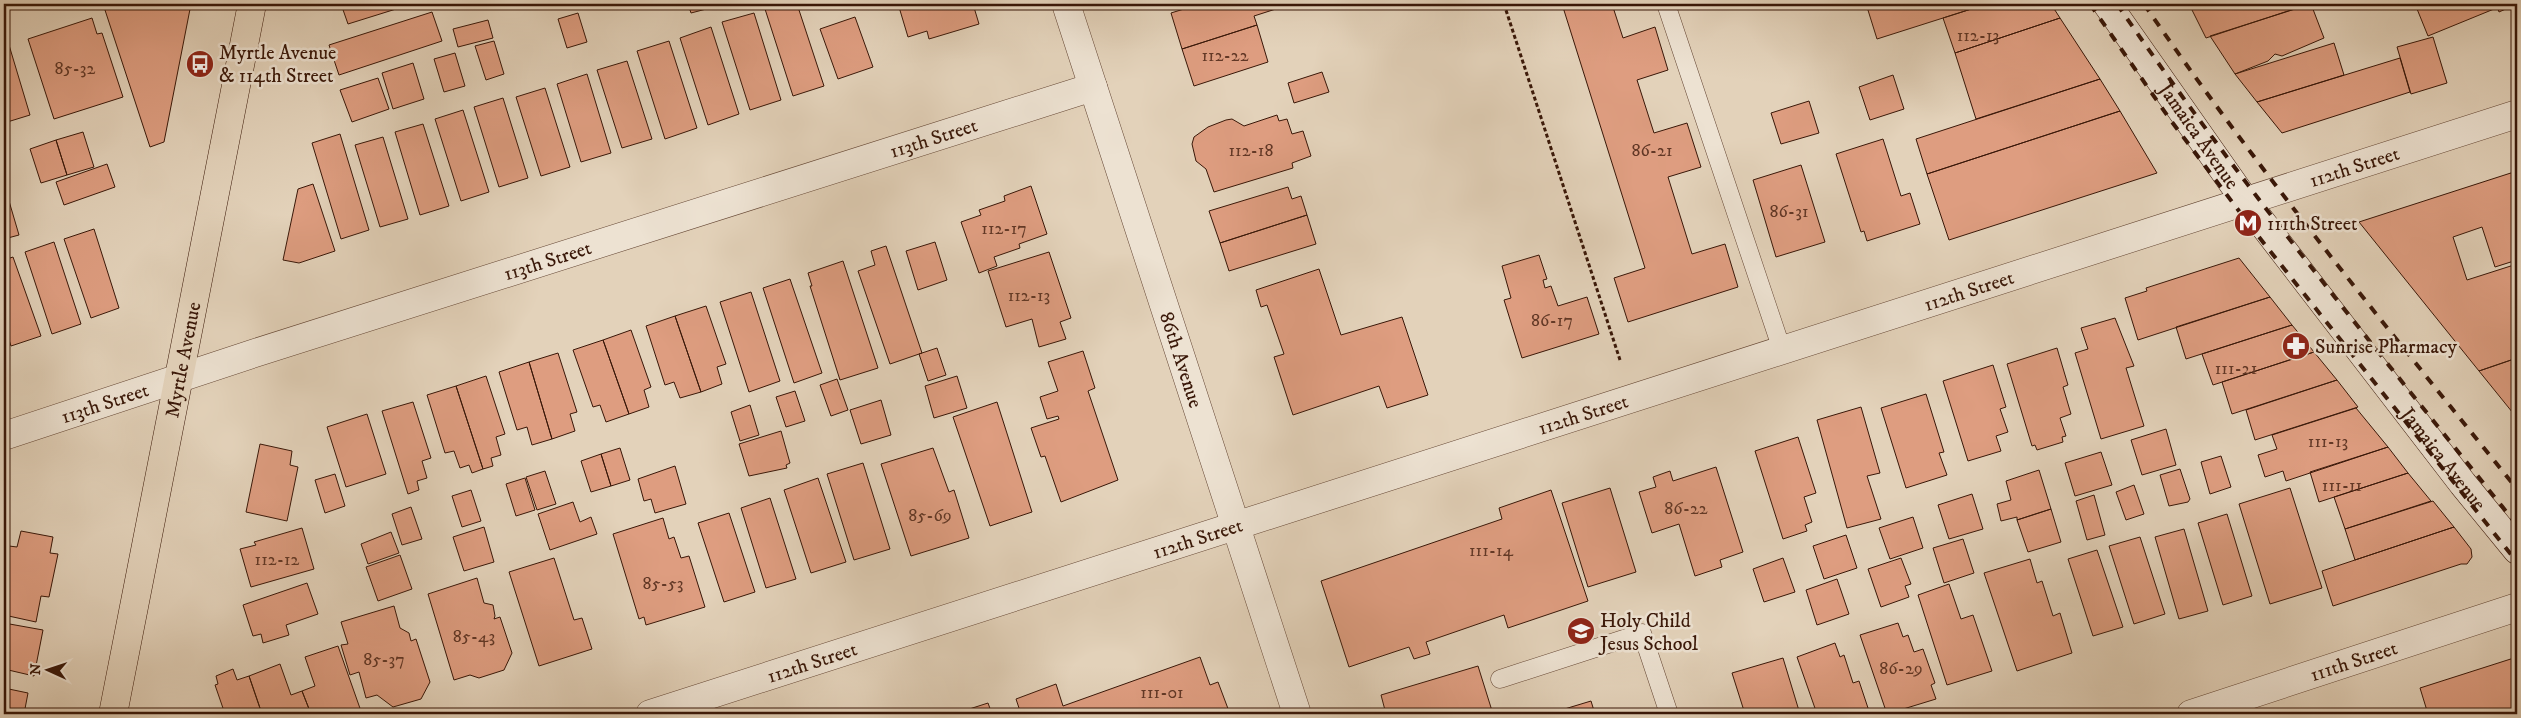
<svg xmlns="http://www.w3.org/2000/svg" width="2521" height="718" viewBox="0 0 2521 718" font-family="'IM FELL DW Pica',serif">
	<rect width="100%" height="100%" fill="#e3d2ba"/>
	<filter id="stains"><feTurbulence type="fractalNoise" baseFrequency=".004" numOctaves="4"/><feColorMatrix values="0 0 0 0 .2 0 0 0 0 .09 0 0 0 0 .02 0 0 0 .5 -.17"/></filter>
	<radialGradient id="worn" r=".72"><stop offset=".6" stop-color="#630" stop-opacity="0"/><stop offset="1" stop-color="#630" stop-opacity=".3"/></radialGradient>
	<path fill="#de9d80" stroke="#391708" d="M 103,4 L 191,4 L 164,142 L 150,147 Z
		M 341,4 L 412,4 L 348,24 Z
		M 688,4 L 713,4 L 714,7 L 691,13 Z
		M 781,4 L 797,4 L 824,86 L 793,96 L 765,9 Z
		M 908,4 L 973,4 L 979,24 L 929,39 L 927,31 L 908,37 L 899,7 Z
		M 1200,4 L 1281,4 L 1282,7 L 1254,16 L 1257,25 L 1182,49 L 1171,13 Z
		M 1562,4 L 1612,4 L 1623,38 L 1655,27 L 1668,70 L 1637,80 L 1654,133 L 1687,123 L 1701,167 L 1668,177 L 1692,254 L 1725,244 L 1738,287 L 1628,322 L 1614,278 L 1645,268 Z
		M 1876,4 L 1987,4 L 1877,39 L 1867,7 Z
		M 1987,4 L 2051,4 L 2060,18 L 1955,53 L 1943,18 Z
		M 2196,4 L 2303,4 L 2303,6 L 2206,38 L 2190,6 Z
		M 2311,4 L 2324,38 L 2282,56 L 2275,54 L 2268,61 L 2235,74 L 2210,36 Z
		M 2415,4 L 2492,4 L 2494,9 L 2428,36 Z
		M 2496,4 L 2517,4 L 2499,12 Z
		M 432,12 L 442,41 L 339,75 L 329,45 Z
		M 578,13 L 587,42 L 567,48 L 558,19 Z
		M 754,13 L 781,100 L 750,110 L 722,22 Z
		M 855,17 L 873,67 L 838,79 L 820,29 Z
		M 92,18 L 97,34 L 102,33 L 123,97 L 54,119 L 28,39 Z
		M 2060,18 L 2100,79 L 1976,119 L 1955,53 Z
		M 488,20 L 493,38 L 458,47 L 453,29 Z
		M 1257,25 L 1268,62 L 1194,86 L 1182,49 Z
		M 711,27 L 739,114 L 708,125 L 680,38 Z
		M 2433,37 L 2447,83 L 2411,94 L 2397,47 Z
		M 494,41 L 504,74 L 486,80 L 475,46 Z
		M 669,41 L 697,128 L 665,139 L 637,51 Z
		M 2334,43 L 2344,75 L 2257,102 L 2235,74 Z
		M 9,45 L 30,115 L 4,123 L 4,47 Z
		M 455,53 L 465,86 L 444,92 L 434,59 Z
		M 2400,58 L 2410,92 L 2282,133 L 2257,102 Z
		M 627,61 L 652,139 L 622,148 L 597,70 Z
		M 413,63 L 424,99 L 393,109 L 382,73 Z
		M 1322,72 L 1329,92 L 1294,103 L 1288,83 Z
		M 587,74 L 611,153 L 581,162 L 557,84 Z
		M 1893,75 L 1904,109 L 1870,120 L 1859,87 Z
		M 378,78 L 389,109 L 352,122 L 340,90 Z
		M 2100,79 L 2120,111 L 1927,174 L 1916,139 Z
		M 545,88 L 570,167 L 541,176 L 516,97 Z
		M 503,98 L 528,178 L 499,187 L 474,107 Z
		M 1809,101 L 1819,133 L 1781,144 L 1771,113 Z
		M 463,110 L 489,192 L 461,201 L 435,119 Z
		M 2120,111 L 2157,173 L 1949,240 L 1927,174 Z
		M 1277,115 L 1279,121 L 1287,119 L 1292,134 L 1303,131 L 1311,156 L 1292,163 L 1293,168 L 1214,192 L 1206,169 L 1196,161 L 1192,144 L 1194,137 L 1208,127 L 1226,120 L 1232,119 L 1244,126 Z
		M 423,124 L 449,206 L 420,215 L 395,132 Z
		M 83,132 L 94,167 L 67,175 L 56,140 Z
		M 340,134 L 369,230 L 341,239 L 312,143 Z
		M 383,137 L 408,219 L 380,227 L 355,145 Z
		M 1883,139 L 1901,196 L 1910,193 L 1920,224 L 1867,241 L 1864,231 L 1861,232 L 1836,154 Z
		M 56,140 L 67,175 L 41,183 L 30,149 Z
		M 107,164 L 115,187 L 64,205 L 56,182 Z
		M 1801,165 L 1825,242 L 1776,257 L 1753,180 Z
		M 2517,171 L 2517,260 L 2495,267 L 2482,227 L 2453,237 L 2467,280 L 2517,264 L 2517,358 L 2479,371 L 2359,222 Z
		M 4,176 L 8,191 L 4,192 Z
		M 313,184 L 335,251 L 299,263 L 283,260 L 298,189 Z
		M 1031,186 L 1047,234 L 1019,244 L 1020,248 L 994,257 L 997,266 L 979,273 L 961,222 L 981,215 L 979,210 L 1005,201 L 1004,196 Z
		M 1288,187 L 1292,199 L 1301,196 L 1307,215 L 1220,243 L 1209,211 Z
		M 9,201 L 19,235 L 4,239 L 4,202 Z
		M 1307,215 L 1316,244 L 1229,271 L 1220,243 Z
		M 94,229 L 119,308 L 91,318 L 64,239 Z
		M 54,242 L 81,324 L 52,334 L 25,252 Z
		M 935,242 L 947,280 L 918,290 L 906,251 Z
		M 886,246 L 922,353 L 890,364 L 858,271 L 875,265 L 871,251 Z
		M 1049,252 L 1071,318 L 1060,322 L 1066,339 L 1039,347 L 1032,319 L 1006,327 L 988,271 Z
		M 1539,255 L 1547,279 L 1543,280 L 1545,288 L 1551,286 L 1558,306 L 1587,297 L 1599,334 L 1522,358 L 1504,300 L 1511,298 L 1502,266 Z
		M 13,257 L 41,336 L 11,346 L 4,324 L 4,260 Z
		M 2239,258 L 2270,297 L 2138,340 L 2125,298 L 2147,291 L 2146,288 Z
		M 843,261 L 878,368 L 840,380 L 810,286 L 812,286 L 808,273 Z
		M 1319,269 L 1341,335 L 1402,317 L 1428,395 L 1387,408 L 1379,386 L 1293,415 L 1274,357 L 1284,354 L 1267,305 L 1261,307 L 1256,290 Z
		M 790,279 L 822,373 L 794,383 L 763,288 Z
		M 751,292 L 780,381 L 749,392 L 720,302 Z
		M 2270,297 L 2292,325 L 2186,359 L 2176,327 Z
		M 706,306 L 726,364 L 717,367 L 722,384 L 701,392 L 675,316 Z
		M 675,316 L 701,392 L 680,398 L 674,382 L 665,385 L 646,326 Z
		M 2115,318 L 2134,366 L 2126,368 L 2144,426 L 2101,439 L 2075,353 L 2088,349 L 2081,328 Z
		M 2292,325 L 2314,352 L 2213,385 L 2202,354 Z
		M 631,330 L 651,387 L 644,390 L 649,407 L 629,414 L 603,340 Z
		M 603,340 L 629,414 L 606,422 L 600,405 L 593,407 L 573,350 Z
		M 937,348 L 946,375 L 928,381 L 919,354 Z
		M 2057,348 L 2068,385 L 2063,387 L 2071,414 L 2060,418 L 2066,436 L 2062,437 L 2063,442 L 2037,450 L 2035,445 L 2032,446 L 2007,364 Z
		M 1083,351 L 1095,388 L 1088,391 L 1118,480 L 1061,502 L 1045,456 L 1041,457 L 1031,428 L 1059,419 L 1058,416 L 1047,419 L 1040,397 L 1058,391 L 1048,362 Z
		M 2314,352 L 2337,380 L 2232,414 L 2222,382 Z
		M 558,353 L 577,412 L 570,414 L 575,431 L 552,439 L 529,362 Z
		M 2517,358 L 2517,418 L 2479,371 Z
		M 529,362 L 552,439 L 532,445 L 527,427 L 517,430 L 499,372 Z
		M 1993,365 L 2006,407 L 2000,409 L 2008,432 L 1996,436 L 2001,451 L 1968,461 L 1943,381 Z
		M 486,376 L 505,434 L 496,437 L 501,455 L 491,458 L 493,466 L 483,469 L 456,386 Z
		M 957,376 L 967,408 L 934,418 L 925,386 Z
		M 837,379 L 848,410 L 831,416 L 820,385 Z
		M 2337,380 L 2358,407 L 2255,440 L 2246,410 Z
		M 456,386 L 483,469 L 472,473 L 469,465 L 460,468 L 454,451 L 445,453 L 427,395 Z
		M 795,391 L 805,421 L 786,427 L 776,397 Z
		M 1926,394 L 1944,452 L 1939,453 L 1947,475 L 1906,488 L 1881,408 Z
		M 881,400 L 891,435 L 861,444 L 850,410 Z
		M 413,402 L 431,458 L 422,461 L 427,478 L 417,481 L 419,490 L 408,494 L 382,411 Z
		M 997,402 L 1032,512 L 990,526 L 953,417 Z
		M 750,405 L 759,435 L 740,441 L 731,412 Z
		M 1861,407 L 1880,473 L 1867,476 L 1881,519 L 1847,528 L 1817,420 Z
		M 2356,408 L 2388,447 L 2286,481 L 2283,471 L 2265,477 L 2258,455 L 2277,449 L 2272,435 Z
		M 367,414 L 386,474 L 346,487 L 327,427 Z
		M 2166,429 L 2176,465 L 2142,475 L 2131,440 Z
		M 781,431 L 790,463 L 786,465 L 787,468 L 749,476 L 739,444 Z
		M 1798,437 L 1816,493 L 1804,497 L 1812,522 L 1805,525 L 1807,531 L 1783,539 L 1755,451 Z
		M 260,444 L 292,451 L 290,465 L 298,467 L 287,521 L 246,512 Z
		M 2388,447 L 2408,473 L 2319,502 L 2310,472 Z
		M 620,448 L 630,480 L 611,486 L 601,454 Z
		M 933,448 L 949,492 L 954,490 L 969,538 L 911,556 L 881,464 Z
		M 2101,452 L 2112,485 L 2075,496 L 2065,463 Z
		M 601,454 L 611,486 L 591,492 L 581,461 Z
		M 2221,456 L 2231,487 L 2210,494 L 2201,462 Z
		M 863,463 L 890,549 L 854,560 L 827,474 Z
		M 675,466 L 686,504 L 655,513 L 651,499 L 644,501 L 638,479 Z
		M 1716,467 L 1743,552 L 1720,560 L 1722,567 L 1695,576 L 1679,524 L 1652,533 L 1639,492 L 1656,487 L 1653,477 L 1670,471 L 1673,481 Z
		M 2180,469 L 2190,499 L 2188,502 L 2169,506 L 2160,475 Z
		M 2039,470 L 2051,509 L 2017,520 L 2017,517 L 2001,521 L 1997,504 L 2011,500 L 2006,481 Z
		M 545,471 L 556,504 L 537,510 L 526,477 Z
		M 2408,473 L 2431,501 L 2345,529 L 2334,497 Z
		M 335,474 L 345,506 L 325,513 L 315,480 Z
		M 525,478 L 535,510 L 516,516 L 506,484 Z
		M 818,478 L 846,562 L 811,573 L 784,490 Z
		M 2134,485 L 2144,514 L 2126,520 L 2116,492 Z
		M 1610,488 L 1636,572 L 1588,587 L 1562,503 Z
		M 2290,488 L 2322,588 L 2270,604 L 2239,504 Z
		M 471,490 L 481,521 L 462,527 L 452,496 Z
		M 1551,490 L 1588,601 L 1508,628 L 1504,615 L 1426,642 L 1430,654 L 1414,659 L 1409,647 L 1349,667 L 1321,581 L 1502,519 L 1499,508 Z
		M 1972,494 L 1983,529 L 1949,539 L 1938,505 Z
		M 2094,495 L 2105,535 L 2087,540 L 2076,501 Z
		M 770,498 L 796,579 L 766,588 L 741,508 Z
		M 2433,501 L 2454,527 L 2355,560 L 2345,529 Z
		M 573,502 L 580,522 L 591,517 L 597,534 L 550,550 L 538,514 Z
		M 411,507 L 422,539 L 402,545 L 392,514 Z
		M 2051,509 L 2061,542 L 2028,552 L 2017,520 Z
		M 729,513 L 755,592 L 724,602 L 698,523 Z
		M 2227,514 L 2252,596 L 2223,605 L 2198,523 Z
		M 1913,517 L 1923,548 L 1890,559 L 1879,528 Z
		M 663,518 L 669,539 L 674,537 L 681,558 L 689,556 L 705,607 L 646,625 L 644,617 L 639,619 L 613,534 Z
		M 484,527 L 494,562 L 464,571 L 453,537 Z
		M 2454,527 L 2471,549 L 2472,557 L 2467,564 L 2461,564 L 2333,606 L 2322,571 Z
		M 302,528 L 314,569 L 251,587 L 240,549 L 256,545 L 254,542 Z
		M 2184,529 L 2208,611 L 2179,619 L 2155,537 Z
		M 21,531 L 53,537 L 50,553 L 58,554 L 49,597 L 41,596 L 36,622 L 4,615 L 4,575 L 9,546 L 17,547 Z
		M 391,532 L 399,553 L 368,564 L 361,544 Z
		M 1846,535 L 1857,568 L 1824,579 L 1813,546 Z
		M 2140,537 L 2165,614 L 2134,624 L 2109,546 Z
		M 1963,539 L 1974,573 L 1944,583 L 1933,548 Z
		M 2097,550 L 2123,627 L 2093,636 L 2068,559 Z
		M 400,555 L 412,589 L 378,601 L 366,567 Z
		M 554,558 L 574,620 L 582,618 L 592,649 L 539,666 L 509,572 Z
		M 1783,558 L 1795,592 L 1764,602 L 1753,569 Z
		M 1901,558 L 1911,584 L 1905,586 L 1909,597 L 1881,607 L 1868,569 Z
		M 2030,559 L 2037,583 L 2042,581 L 2053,616 L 2060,613 L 2072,653 L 2017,671 L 1984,573 Z
		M 477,578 L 484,603 L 493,605 L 495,616 L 494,619 L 500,617 L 512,653 L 504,670 L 479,678 L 470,675 L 454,680 L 428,594 Z
		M 1837,579 L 1849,614 L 1817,625 L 1806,590 Z
		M 307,583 L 318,614 L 286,625 L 289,635 L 263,643 L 261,634 L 253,636 L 243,605 Z
		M 1949,584 L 1961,619 L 1973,615 L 1992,671 L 1947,685 L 1918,595 Z
		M 394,606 L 400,628 L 409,633 L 411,641 L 416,639 L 430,682 L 421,699 L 393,707 L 377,695 L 366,698 L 359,672 L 350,675 L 341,645 L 348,644 L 341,622 Z
		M 4,623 L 43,630 L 34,676 L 4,669 Z
		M 1898,623 L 1903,637 L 1908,635 L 1914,652 L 1923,649 L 1935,683 L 1931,685 L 1936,699 L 1887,714 L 1860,635 Z
		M 1835,643 L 1840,657 L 1844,655 L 1853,683 L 1859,681 L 1870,714 L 1817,714 L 1797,657 Z
		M 338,646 L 362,714 L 311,714 L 302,691 L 315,686 L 305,657 Z
		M 1200,657 L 1210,685 L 1218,682 L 1230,714 L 1021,714 L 1016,699 L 1056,684 L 1063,706 Z
		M 2517,657 L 2517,714 L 2428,714 L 2420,688 Z
		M 1783,658 L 1800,714 L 1745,714 L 1732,673 Z
		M 280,664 L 291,695 L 302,691 L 311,714 L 262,714 L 249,676 Z
		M 1478,666 L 1493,714 L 1386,714 L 1381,695 Z
		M 233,669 L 237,680 L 249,676 L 262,714 L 225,714 L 215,685 L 218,684 L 216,676 Z
		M 4,688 L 28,693 L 24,714 L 4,714 Z
		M 1591,701 L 1595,714 L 1548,714 Z
		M 988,703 L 992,714 L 961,714 L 960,712 Z"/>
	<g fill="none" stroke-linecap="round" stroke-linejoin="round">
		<defs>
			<path id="lane" d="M 1666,4 L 1782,350
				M 1500,679 L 1642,633 L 1669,714"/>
			<g id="street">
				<path id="s1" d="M 1066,4 L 1297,714"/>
				<path id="s2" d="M 4,436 L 255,353 L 1093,87"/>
				<path id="s3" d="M 650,714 L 2517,114"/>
				<path id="s4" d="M 2191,714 L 2517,607"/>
			</g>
			<g id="secondary">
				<path id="s5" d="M 2107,4 L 2246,202 L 2463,484 L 2517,550"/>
			</g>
			<g id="primary">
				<path id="s6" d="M 113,714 L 252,4"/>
			</g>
		</defs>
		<use href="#lane" stroke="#644634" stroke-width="19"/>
		<use href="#street" stroke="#644634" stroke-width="29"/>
		<use href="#secondary" stroke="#391708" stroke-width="29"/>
		<use href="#primary" stroke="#391708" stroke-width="29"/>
		<path stroke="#391708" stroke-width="3" stroke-dasharray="4 2.5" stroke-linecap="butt" d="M 1504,4 L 1620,360"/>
		<use href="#lane" stroke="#ede2d2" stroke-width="18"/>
		<use href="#street" stroke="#ede2d2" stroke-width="28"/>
		<use href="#secondary" stroke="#ede2d2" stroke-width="28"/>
		<use href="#primary" stroke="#e3d2ba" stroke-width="28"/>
		<path stroke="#391708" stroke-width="4" stroke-dasharray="9 9" stroke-linecap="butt" d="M 2090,4 L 2169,118 L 2251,227 L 2517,562
			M 2117,4 C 2241,185 2380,354 2517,525
			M 2144,4 C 2259,172 2389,330 2517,489"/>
	</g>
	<defs>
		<symbol id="bus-disc" viewBox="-11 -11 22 22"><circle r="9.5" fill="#8f2418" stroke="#ede2d2"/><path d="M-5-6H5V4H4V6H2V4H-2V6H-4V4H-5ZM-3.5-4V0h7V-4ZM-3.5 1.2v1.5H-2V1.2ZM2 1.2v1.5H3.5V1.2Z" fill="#fff"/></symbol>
		<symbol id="metro-disc" viewBox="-11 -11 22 22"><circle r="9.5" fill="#8f2418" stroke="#ede2d2"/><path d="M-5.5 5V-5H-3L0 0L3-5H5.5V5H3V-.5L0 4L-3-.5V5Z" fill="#fff"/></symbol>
		<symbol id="pharmacy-disc" viewBox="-11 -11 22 22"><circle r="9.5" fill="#8f2418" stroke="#ede2d2"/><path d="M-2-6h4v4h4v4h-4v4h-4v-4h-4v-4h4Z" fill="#fff"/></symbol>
		<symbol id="school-disc" viewBox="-11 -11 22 22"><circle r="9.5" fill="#8f2418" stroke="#ede2d2"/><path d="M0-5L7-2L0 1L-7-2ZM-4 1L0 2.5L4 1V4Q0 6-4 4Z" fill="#fff"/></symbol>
	</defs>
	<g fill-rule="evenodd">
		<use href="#bus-disc" x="184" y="48" width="32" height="32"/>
		<use href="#metro-disc" x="2232" y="207" width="32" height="32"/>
		<use href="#pharmacy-disc" x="2280" y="330" width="32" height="32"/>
		<use href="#school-disc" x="1565" y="615" width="32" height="32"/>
	</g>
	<g text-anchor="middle" stroke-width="5" stroke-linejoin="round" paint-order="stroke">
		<g font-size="18" fill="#623826">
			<text x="1978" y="41">112-13</text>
			<text x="1225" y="61">112-22</text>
			<text x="75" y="74">85-32</text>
			<text x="1251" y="156">112-18</text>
			<text x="1652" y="156">86-21</text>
			<text x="1789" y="217">86-31</text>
			<text x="1004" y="234">112-17</text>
			<text x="1029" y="301">112-13</text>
			<text x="1552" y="326">86-17</text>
			<text x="2236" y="374">111-21</text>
			<text x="2328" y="447">111-13</text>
			<text x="2342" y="491">111-11</text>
			<text x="1686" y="514">86-22</text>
			<text x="930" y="521">85-69</text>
			<text x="1491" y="556">111-14</text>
			<text x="277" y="565">112-12</text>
			<text x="663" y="589">85-53</text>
			<text x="474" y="642">85-43</text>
			<text x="384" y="665">85-37</text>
			<text x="1901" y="674">86-29</text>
			<text x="1162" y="698">111-01</text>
		</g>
		<g font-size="20" fill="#391708" stroke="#ede2d2" text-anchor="start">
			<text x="219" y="59">Myrtle Avenue<tspan x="219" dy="23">&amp; 114th Street</tspan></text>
			<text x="2267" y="230">111th Street</text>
			<text x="2315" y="353">Sunrise Pharmacy</text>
			<text x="1600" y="627">Holy Child<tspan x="1600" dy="23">Jesus School</tspan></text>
		</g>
		<g font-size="20" fill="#391708" stroke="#ede2d2">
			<text dy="7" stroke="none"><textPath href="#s5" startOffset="161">Jamaica Avenue</textPath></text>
			<text dy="7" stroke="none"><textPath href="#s2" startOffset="976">113th Street</textPath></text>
			<text dy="7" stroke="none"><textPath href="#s3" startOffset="1790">112th Street</textPath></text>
			<text dy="7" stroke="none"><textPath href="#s2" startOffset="571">113th Street</textPath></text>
			<text dy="7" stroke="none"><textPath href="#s3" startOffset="1385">112th Street</textPath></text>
			<text dy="7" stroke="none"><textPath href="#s6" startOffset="361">Myrtle Avenue</textPath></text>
			<text dy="7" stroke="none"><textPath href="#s1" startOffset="374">86th Avenue</textPath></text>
			<text dy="7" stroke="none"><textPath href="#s2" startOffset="106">113th Street</textPath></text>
			<text dy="7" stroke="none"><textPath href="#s3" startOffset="980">112th Street</textPath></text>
			<text dy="7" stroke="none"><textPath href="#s5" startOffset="566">Jamaica Avenue</textPath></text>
			<text dy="7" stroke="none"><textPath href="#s3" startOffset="575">112th Street</textPath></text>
			<text dy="7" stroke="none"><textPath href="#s4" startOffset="171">111th Street</textPath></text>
			<text dy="7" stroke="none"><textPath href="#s3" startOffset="170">112th Street</textPath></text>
		</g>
	</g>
	<rect width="2521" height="718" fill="none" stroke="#e3d2ba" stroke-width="20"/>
	<rect x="5" y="5" width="2511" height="708" fill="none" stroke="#391708" stroke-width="2.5"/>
	<rect x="10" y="10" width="2501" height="698" fill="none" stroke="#391708"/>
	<g transform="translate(48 670) rotate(273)" stroke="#ede2d2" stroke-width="4" paint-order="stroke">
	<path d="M0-4L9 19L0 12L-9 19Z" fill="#391708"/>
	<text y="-8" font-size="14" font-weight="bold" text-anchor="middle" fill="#391708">N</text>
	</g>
	<rect width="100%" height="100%" filter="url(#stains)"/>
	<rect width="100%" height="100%" fill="url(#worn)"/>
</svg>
